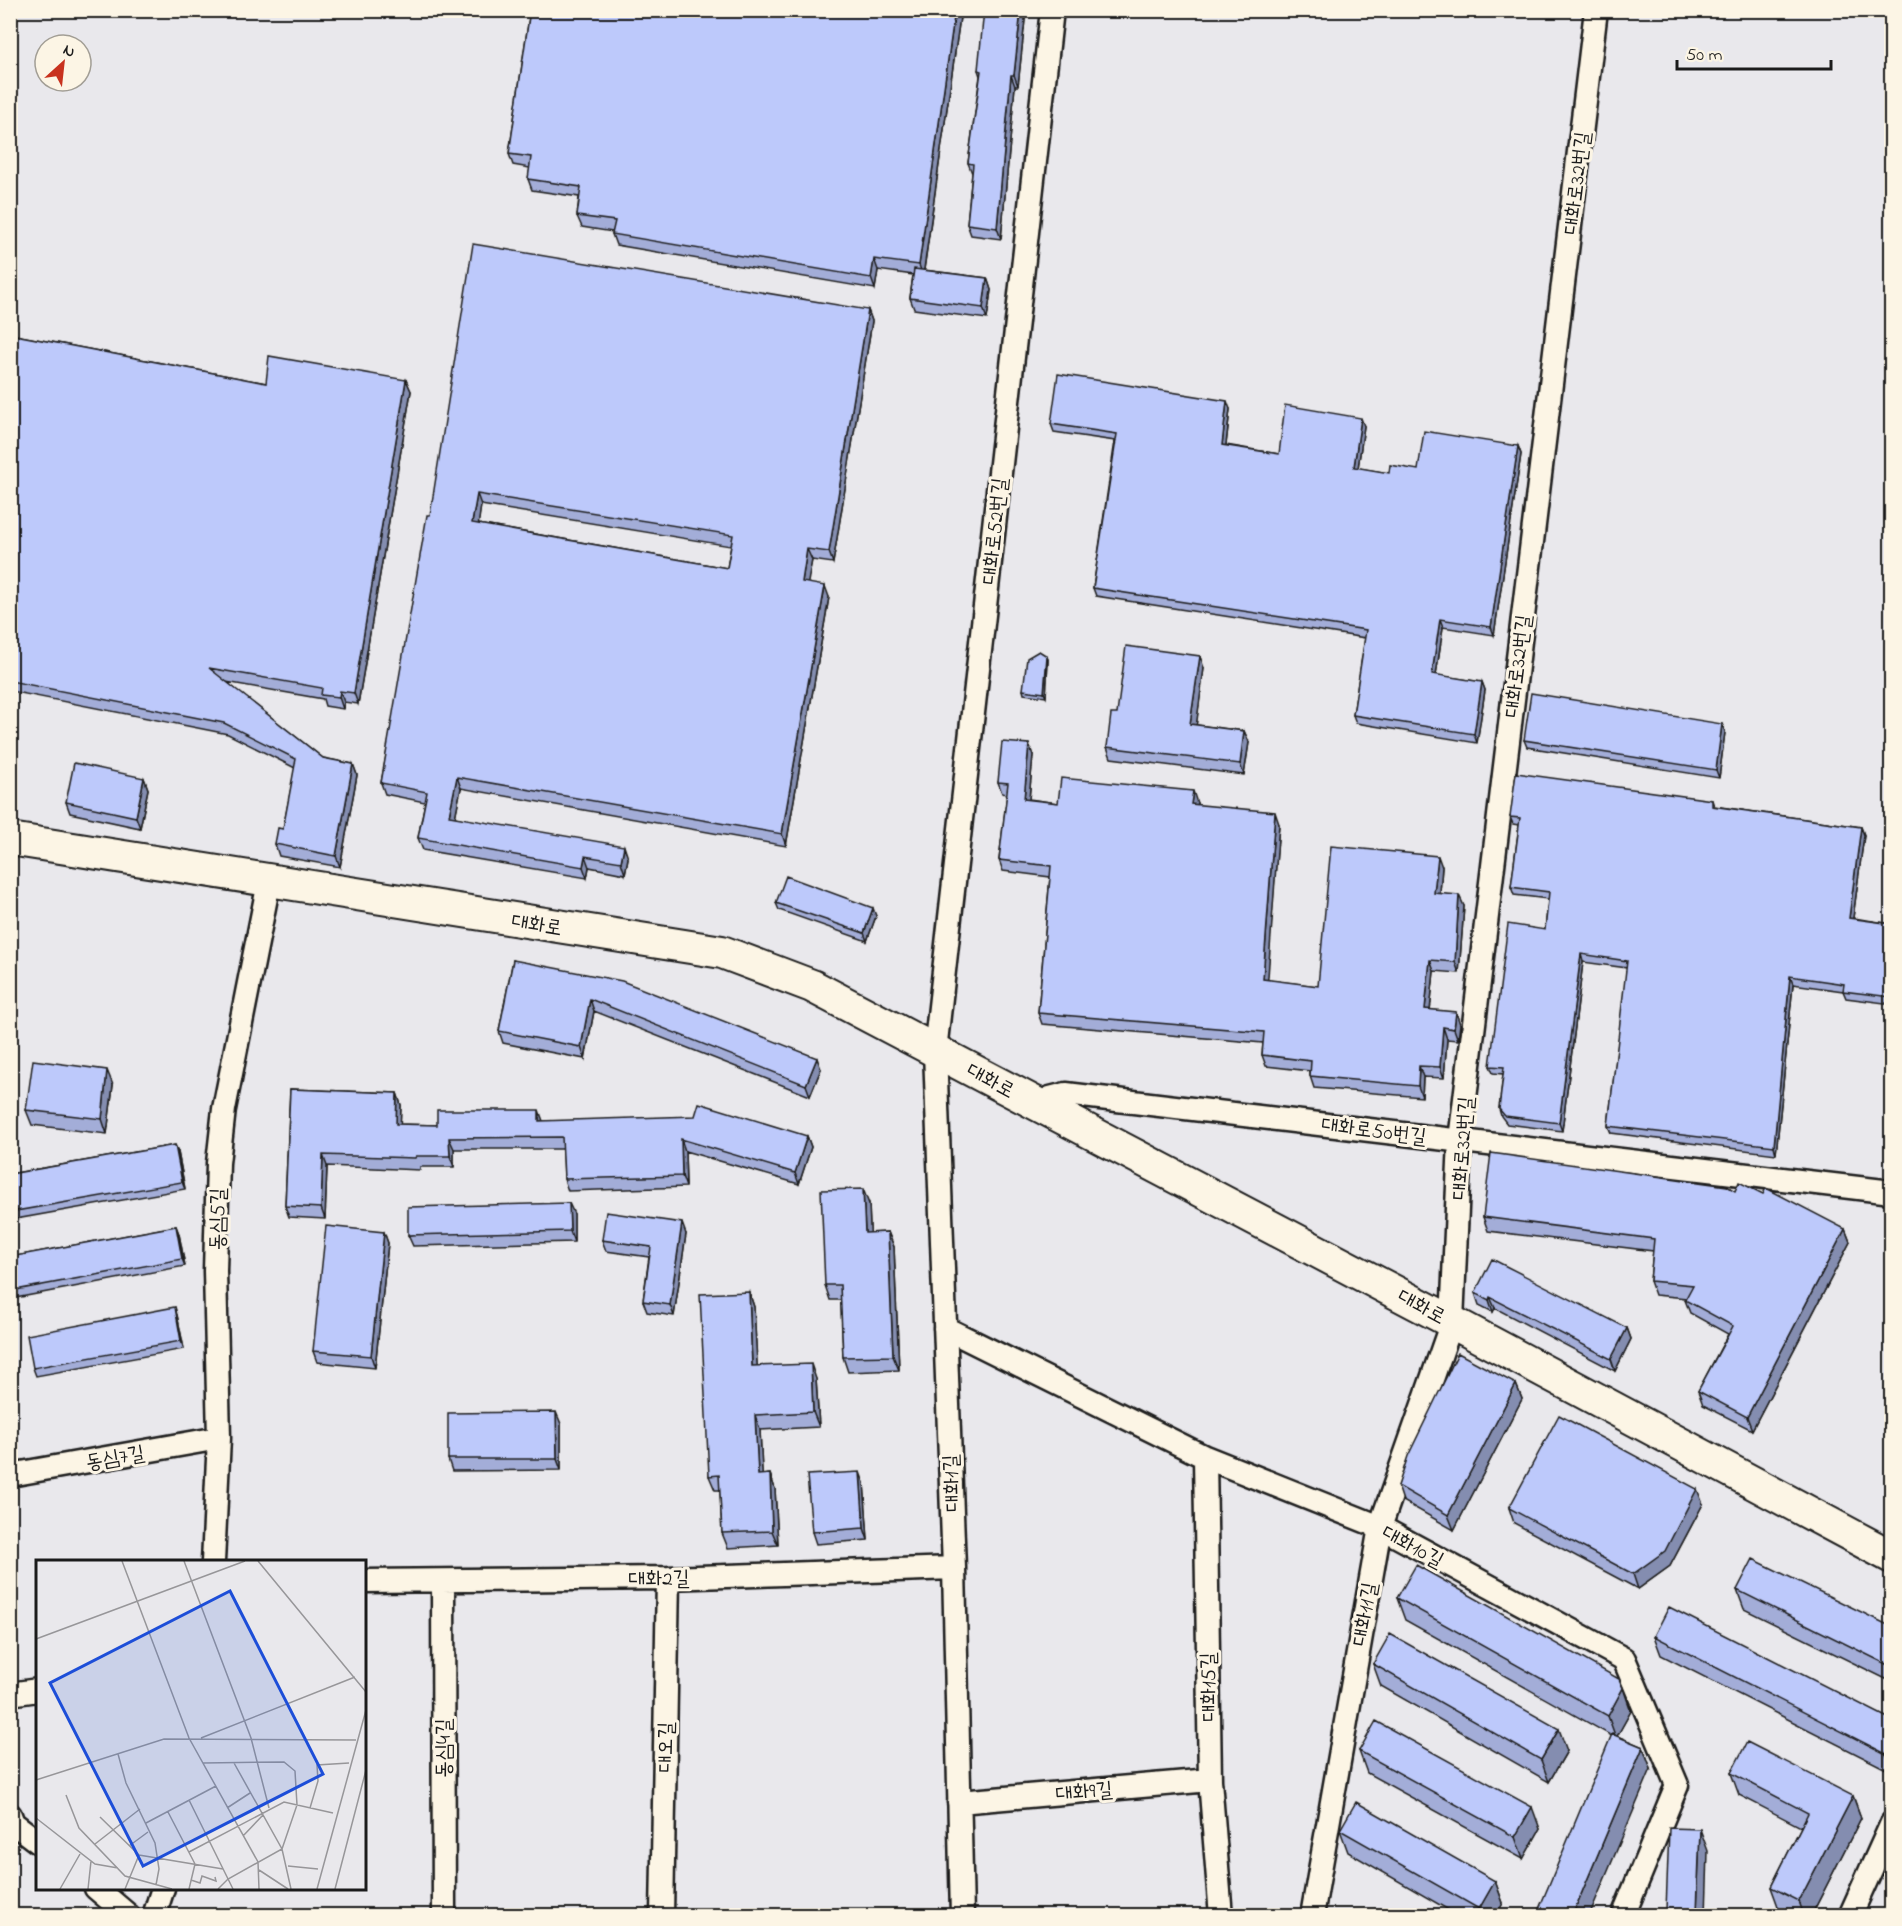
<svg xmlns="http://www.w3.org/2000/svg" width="1902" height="1926" viewBox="0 0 1902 1926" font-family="'Indie Flower','Poor Story',sans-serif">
	<rect width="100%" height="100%" fill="#e9e8ec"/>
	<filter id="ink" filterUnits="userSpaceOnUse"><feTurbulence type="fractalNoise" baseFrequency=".0167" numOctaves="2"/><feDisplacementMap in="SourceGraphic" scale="12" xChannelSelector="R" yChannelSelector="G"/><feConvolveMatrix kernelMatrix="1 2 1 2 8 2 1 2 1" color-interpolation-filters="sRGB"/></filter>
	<g filter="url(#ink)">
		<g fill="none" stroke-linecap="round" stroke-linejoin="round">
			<defs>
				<path id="minor" d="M 1038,1105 L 1050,1098 L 1066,1094 L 1892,1192
					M 945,1328 L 1205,1457 L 1380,1527 L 1624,1659 L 1677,1785 L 1623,1916
					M 1205,1457 L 1210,1780 L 1221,1916
					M 10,1475 L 219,1438
					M 213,1562 L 219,1438 L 215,1271 L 218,1163 L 224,1109 L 269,882
					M 364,1581 L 668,1578 L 954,1568
					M 443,1581 L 444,1916
					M 10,1694 L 38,1690
					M 959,1802 L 1210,1780
					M 10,1815 L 13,1823 L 38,1842
					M 96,1888 L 129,1916
					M 154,1916 L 163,1888
					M 662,1916 L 668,1578
					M 962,1916 L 954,1568 L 935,1051 L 1052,10
					M 1312,1916 L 1380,1527 L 1452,1322 L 1460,1140 L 1596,10
					M 1850,1916 L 1892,1823"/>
				<path id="secondary" d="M 10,839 L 722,952 L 812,986 L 1452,1322 L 1892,1557"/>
			</defs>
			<use href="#minor" stroke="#1c1c1c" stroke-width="27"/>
			<use href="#secondary" stroke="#1c1c1c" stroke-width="36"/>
			<use href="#minor" stroke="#fcf5e5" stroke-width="22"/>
			<use href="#secondary" stroke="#fcf5e5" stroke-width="32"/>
		</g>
		<path fill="#a3add8" stroke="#1c1c1c" stroke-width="1.5" fill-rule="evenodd" d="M 530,10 L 961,10 L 924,270 L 987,278 L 991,290 L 987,319 L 914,309 L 910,298 L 913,275 L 878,270 L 875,289 L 616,245 L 612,234 L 613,232 L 582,227 L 577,216 L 579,197 L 532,190 L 528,179 L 530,168 L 513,165 L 509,154 Z
			M 1026,10 L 1018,86 L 1015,86 L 1001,239 L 971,235 L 967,224 L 972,173 L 968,163 L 980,76 L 978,70 Z
			M 868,310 L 872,321 L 833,563 L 812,560 L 807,583 L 829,597 L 786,846 L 461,788 L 455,817 L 628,858 L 625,874 L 589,867 L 587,878 L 423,850 L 418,838 L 425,802 L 385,794 L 381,783 L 430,515 ZM 481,505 L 731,546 L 727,568 L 478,524 Z
			M 10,334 L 266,383 L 406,380 L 411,391 L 358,704 L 344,702 L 343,709 L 325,706 L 323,699 L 226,682 L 323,758 L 353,764 L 357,775 L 340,867 L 279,856 L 275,844 L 283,829 L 295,768 L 228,734 L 10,691 Z
			M 1230,409 L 1226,445 L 1279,454 L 1364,426 L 1358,468 L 1389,473 L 1418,470 L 1518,446 L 1521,454 L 1494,635 L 1443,627 L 1436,675 L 1482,682 L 1485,690 L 1477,743 L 1356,723 L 1353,715 L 1365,638 L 1096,596 L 1093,588 L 1115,441 L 1054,432 L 1051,424 Z
			M 1048,660 L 1046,697 L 1024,694 L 1023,690 Z
			M 1204,668 L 1196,725 L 1244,731 L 1249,742 L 1244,775 L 1111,758 L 1107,747 L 1117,714 Z
			M 1722,724 L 1725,732 L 1719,778 L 1527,747 L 1524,740 Z
			M 1033,755 L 1029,799 L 1058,803 L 1197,803 L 1197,805 L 1279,824 L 1267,980 L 1318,986 L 1442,867 L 1440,893 L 1464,906 L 1459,973 L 1434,971 L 1430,1010 L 1460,1024 L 1458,1040 L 1447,1039 L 1444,1078 L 1423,1077 L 1422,1097 L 1314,1088 L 1310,1076 L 1310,1071 L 1266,1066 L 1262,1055 L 1263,1043 L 1042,1024 L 1038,1013 L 1050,877 L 1003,871 L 999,860 L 1007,794 L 1002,793 L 998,782 Z
			M 144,778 L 148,789 L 140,828 L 70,813 L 66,802 Z
			M 1712,800 L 1714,806 L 1861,827 L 1864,835 L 1853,918 L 1892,924 L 1892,1004 L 1846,998 L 1843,991 L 1793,984 L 1776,1154 L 1611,1133 L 1608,1126 L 1627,968 L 1583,962 L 1562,1131 L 1507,1124 L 1501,1116 L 1499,1109 L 1503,1074 L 1493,1073 L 1490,1066 L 1545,930 L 1548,899 L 1514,895 L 1511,887 L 1519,825 L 1513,824 L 1510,817 Z
			M 776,903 L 876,916 L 867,941 L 779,910 Z
			M 513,960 L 821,1069 L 810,1096 L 594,1011 L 585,1059 L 503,1043 L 499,1031 Z
			M 113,1085 L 107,1134 L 32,1125 L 26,1110 Z
			M 290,1089 L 397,1093 L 401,1105 L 400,1124 L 437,1125 L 543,1121 L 807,1136 L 811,1147 L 799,1184 L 685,1151 L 686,1187 L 568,1191 L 564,1179 L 563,1149 L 454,1149 L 454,1167 L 420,1167 L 420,1170 L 327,1166 L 325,1219 L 289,1217 L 285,1206 Z
			M 175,1145 L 178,1152 L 185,1189 L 10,1220 L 10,1174 Z
			M 1735,1191 L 1763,1194 L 1845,1229 L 1850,1242 L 1752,1430 L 1703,1405 L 1698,1391 L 1728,1334 L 1690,1313 L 1685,1300 L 1686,1298 L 1655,1295 L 1650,1281 L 1653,1251 L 1488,1231 L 1483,1217 Z
			M 869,1204 L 870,1233 L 888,1232 L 894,1247 L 899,1370 L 848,1372 L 843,1357 L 841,1300 L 830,1300 L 825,1285 Z
			M 574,1214 L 574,1242 L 413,1246 L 408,1235 Z
			M 176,1226 L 179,1234 L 185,1266 L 10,1299 L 10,1257 Z
			M 384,1232 L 388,1243 L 375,1368 L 317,1362 L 313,1351 Z
			M 686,1234 L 674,1316 L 647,1312 L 643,1301 L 649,1257 L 606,1251 L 602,1240 Z
			M 749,1292 L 754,1307 L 757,1366 L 816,1379 L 819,1427 L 760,1430 L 762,1475 L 770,1474 L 775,1489 L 778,1545 L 728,1548 L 722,1533 L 720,1490 L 715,1490 L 709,1476 Z
			M 1475,1293 L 1627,1328 L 1631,1339 L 1615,1371 L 1495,1308 L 1493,1312 L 1479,1305 Z
			M 177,1315 L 184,1349 L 36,1376 L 33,1368 Z
			M 1516,1384 L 1522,1399 L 1454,1530 L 1403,1501 L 1398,1486 Z
			M 561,1424 L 561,1470 L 452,1471 L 448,1459 Z
			M 864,1483 L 868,1540 L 816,1544 L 812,1532 Z
			M 1703,1504 L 1670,1566 L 1638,1589 L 1514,1523 L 1509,1508 Z
			M 1737,1590 L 1892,1627 L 1892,1682 L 1744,1609 Z
			M 1397,1598 L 1631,1711 L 1617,1736 L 1643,1747 L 1651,1769 L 1612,1736 L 1405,1620 Z
			M 1654,1636 L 1892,1720 L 1892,1772 L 1661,1655 Z
			M 1373,1664 L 1567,1751 L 1549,1782 L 1381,1686 Z
			M 1359,1751 L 1540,1829 L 1523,1859 L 1367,1773 Z
			M 1731,1773 L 1853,1796 L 1861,1818 L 1811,1916 L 1792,1916 L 1779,1909 L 1771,1887 L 1801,1827 L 1739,1795 Z
			M 1340,1830 L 1495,1881 L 1503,1903 L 1496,1916 L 1459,1916 L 1348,1852 Z"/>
		<path fill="#848db0" stroke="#1c1c1c" stroke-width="1.5" d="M 955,10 L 961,10 L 923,276 L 919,265 Z
			M 1021,10 L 1026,10 L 1018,86 L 1014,75 Z
			M 1011,75 L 1015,86 L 1001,239 L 997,228 Z
			M 874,259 L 878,270 L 875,289 L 871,278 Z
			M 987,278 L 991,290 L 987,319 L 983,308 Z
			M 868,310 L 872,321 L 833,563 L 829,552 Z
			M 406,380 L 411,391 L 358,704 L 354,693 Z
			M 1227,401 L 1230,409 L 1225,453 L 1222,445 Z
			M 1361,418 L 1364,426 L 1357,475 L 1354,467 Z
			M 1518,446 L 1521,454 L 1494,635 L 1491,627 Z
			M 477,494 L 481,505 L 477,534 L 472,523 Z
			M 807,549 L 812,560 L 806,593 L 802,582 Z
			M 825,586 L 829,597 L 786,846 L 782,834 Z
			M 1440,619 L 1443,627 L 1435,682 L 1432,674 Z
			M 1047,656 L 1048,660 L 1046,697 L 1044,693 Z
			M 1200,656 L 1204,668 L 1195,735 L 1190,724 Z
			M 1482,682 L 1485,690 L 1477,743 L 1474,734 Z
			M 340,691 L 344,702 L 343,709 L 339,697 Z
			M 1722,724 L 1725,732 L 1719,778 L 1716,770 Z
			M 1244,731 L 1249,742 L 1244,775 L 1240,764 Z
			M 1029,744 L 1033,755 L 1028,810 L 1024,799 Z
			M 353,764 L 357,775 L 340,867 L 336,856 Z
			M 457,777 L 461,788 L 453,828 L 449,816 Z
			M 144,778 L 148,789 L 140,828 L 136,817 Z
			M 1193,791 L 1197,803 L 1195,816 L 1191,804 Z
			M 1275,812 L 1279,824 L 1267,991 L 1263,979 Z
			M 1861,827 L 1864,835 L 1852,925 L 1849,918 Z
			M 624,846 L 628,858 L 625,874 L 621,862 Z
			M 585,856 L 589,867 L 587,878 L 583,867 Z
			M 1438,856 L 1442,867 L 1439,904 L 1434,893 Z
			M 1459,895 L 1464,906 L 1459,973 L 1455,962 Z
			M 873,908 L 876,916 L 867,941 L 864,933 Z
			M 1581,954 L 1583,962 L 1562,1131 L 1559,1123 Z
			M 1430,960 L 1434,971 L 1429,1021 L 1425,1009 Z
			M 1790,976 L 1793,984 L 1776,1154 L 1774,1146 Z
			M 590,999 L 594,1011 L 585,1059 L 581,1047 Z
			M 1456,1012 L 1460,1024 L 1458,1040 L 1454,1029 Z
			M 1443,1027 L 1447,1039 L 1444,1078 L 1440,1067 Z
			M 817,1058 L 821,1069 L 810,1096 L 806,1085 Z
			M 1419,1066 L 1423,1077 L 1422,1097 L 1418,1086 Z
			M 107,1070 L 113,1085 L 107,1134 L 102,1119 Z
			M 397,1093 L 401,1105 L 400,1135 L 396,1124 Z
			M 539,1110 L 543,1121 L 539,1121 Z
			M 807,1136 L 811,1147 L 799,1184 L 795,1173 Z
			M 449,1138 L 454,1149 L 454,1167 L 450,1156 Z
			M 681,1139 L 685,1151 L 686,1187 L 682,1176 Z
			M 175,1145 L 178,1152 L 185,1189 L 182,1182 Z
			M 323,1155 L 327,1166 L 325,1219 L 321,1208 Z
			M 863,1189 L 869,1204 L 871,1248 L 865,1233 Z
			M 569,1203 L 574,1214 L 574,1242 L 570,1231 Z
			M 682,1223 L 686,1234 L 674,1316 L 670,1305 Z
			M 176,1226 L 179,1234 L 185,1266 L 182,1259 Z
			M 1845,1229 L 1850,1242 L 1752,1430 L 1747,1417 Z
			M 384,1232 L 388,1243 L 375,1368 L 371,1356 Z
			M 888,1232 L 894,1247 L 899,1370 L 893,1356 Z
			M 749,1292 L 754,1307 L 758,1381 L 752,1366 Z
			M 1490,1297 L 1495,1308 L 1493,1312 L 1489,1300 Z
			M 175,1307 L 177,1315 L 184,1349 L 181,1341 Z
			M 1627,1328 L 1631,1339 L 1615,1371 L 1611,1359 Z
			M 811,1364 L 816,1379 L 819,1427 L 813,1412 Z
			M 1516,1384 L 1522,1399 L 1454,1530 L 1448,1515 Z
			M 556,1412 L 561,1424 L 561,1470 L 557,1459 Z
			M 755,1415 L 760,1430 L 763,1490 L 758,1475 Z
			M 860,1472 L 864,1483 L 868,1540 L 864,1528 Z
			M 770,1474 L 775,1489 L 778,1545 L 772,1531 Z
			M 1697,1489 L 1703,1504 L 1670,1566 L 1638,1589 L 1633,1574 Z
			M 1623,1688 L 1631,1711 L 1616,1738 L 1608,1716 Z
			M 1559,1729 L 1567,1751 L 1549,1782 L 1541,1760 Z
			M 1892,1744 L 1892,1769 L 1886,1754 Z
			M 1643,1747 L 1651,1769 L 1589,1916 L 1572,1916 Z
			M 1853,1796 L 1861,1818 L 1811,1916 L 1804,1916 L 1799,1901 Z
			M 1532,1807 L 1540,1829 L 1523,1859 L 1515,1837 Z
			M 1700,1829 L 1708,1851 L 1706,1916 L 1697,1913 Z
			M 1495,1881 L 1503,1903 L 1496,1916 L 1481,1916 L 1479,1909 Z"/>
		<path fill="#bdc9fb" stroke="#1c1c1c" stroke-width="1.5" fill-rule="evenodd" d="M 530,10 L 955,10 L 919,265 L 874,259 L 871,278 L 612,234 L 615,221 L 577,216 L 581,187 L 528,179 L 531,157 L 509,154 Z
			M 984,10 L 1021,10 L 1014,75 L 1011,75 L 997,228 L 967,224 L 973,164 L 968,163 L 981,71 L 978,70 Z
			M 473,244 L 868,310 L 829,552 L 807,549 L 802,582 L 825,586 L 782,834 L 457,777 L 449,816 L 624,846 L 621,862 L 585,856 L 583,867 L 418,838 L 427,792 L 381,783 L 427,515 L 430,515 ZM 477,494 L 733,535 L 727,568 L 472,523 Z
			M 914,269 L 987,278 L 983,308 L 910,298 Z
			M 10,334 L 266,383 L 269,356 L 406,380 L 354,693 L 340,691 L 339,697 L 321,695 L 322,688 L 209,668 L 323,758 L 353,764 L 336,856 L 275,844 L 278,828 L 283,829 L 296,759 L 224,723 L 10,681 Z
			M 1058,374 L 1227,401 L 1222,445 L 1279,454 L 1285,405 L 1361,418 L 1354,467 L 1389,473 L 1390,465 L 1418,470 L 1424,431 L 1518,446 L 1491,627 L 1440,619 L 1432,674 L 1482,682 L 1474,734 L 1353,715 L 1366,630 L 1093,588 L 1117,434 L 1051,424 Z
			M 1126,646 L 1200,656 L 1190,724 L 1244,731 L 1240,764 L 1107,747 L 1111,714 L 1117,714 Z
			M 1039,651 L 1047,656 L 1044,693 L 1023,690 L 1027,658 Z
			M 1531,693 L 1722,724 L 1716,770 L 1524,740 Z
			M 1002,742 L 1029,744 L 1024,799 L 1058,803 L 1061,778 L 1193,791 L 1191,804 L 1275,812 L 1263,979 L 1318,986 L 1331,846 L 1438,856 L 1434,893 L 1459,895 L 1455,962 L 1430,960 L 1425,1009 L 1456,1012 L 1454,1029 L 1443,1027 L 1440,1067 L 1419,1066 L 1418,1086 L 1310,1076 L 1311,1061 L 1262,1055 L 1264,1032 L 1038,1013 L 1051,866 L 999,860 L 1008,783 L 998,782 Z
			M 74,763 L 144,778 L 136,817 L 66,802 Z
			M 1516,773 L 1712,800 L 1712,806 L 1861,827 L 1849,918 L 1892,924 L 1891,997 L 1843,991 L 1844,984 L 1790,976 L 1774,1146 L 1608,1126 L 1627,961 L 1581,954 L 1559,1123 L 1505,1116 L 1499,1109 L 1504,1067 L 1490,1066 L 1508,924 L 1545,930 L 1549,892 L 1511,887 L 1520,818 L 1510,817 Z
			M 786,876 L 873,908 L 864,933 L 776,903 Z
			M 513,960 L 622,981 L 817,1058 L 806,1085 L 590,999 L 581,1047 L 499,1031 Z
			M 33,1060 L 107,1070 L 102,1119 L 26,1110 Z
			M 290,1089 L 397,1093 L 396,1124 L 437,1125 L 437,1110 L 539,1110 L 539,1121 L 695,1116 L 699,1103 L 807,1136 L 795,1173 L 681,1139 L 682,1176 L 564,1179 L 562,1137 L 449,1138 L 450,1156 L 416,1156 L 415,1158 L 323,1155 L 321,1208 L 285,1206 Z
			M 175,1145 L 182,1182 L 10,1212 L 10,1174 Z
			M 1491,1153 L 1727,1186 L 1735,1191 L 1739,1182 L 1763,1194 L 1766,1188 L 1845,1229 L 1747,1417 L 1698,1391 L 1733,1326 L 1685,1300 L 1693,1285 L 1650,1281 L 1654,1239 L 1483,1217 Z
			M 863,1189 L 865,1233 L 888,1232 L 893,1356 L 843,1357 L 840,1285 L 825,1285 L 821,1190 Z
			M 569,1203 L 570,1231 L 408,1235 L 408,1207 Z
			M 606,1212 L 682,1223 L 670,1305 L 643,1301 L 651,1247 L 602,1240 Z
			M 176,1226 L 182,1259 L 10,1291 L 10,1257 Z
			M 326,1226 L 384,1232 L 371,1356 L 313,1351 Z
			M 1492,1259 L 1627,1328 L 1611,1359 L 1490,1297 L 1489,1300 L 1475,1293 Z
			M 749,1292 L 752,1366 L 811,1364 L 813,1412 L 755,1415 L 758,1475 L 770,1474 L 772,1531 L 722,1533 L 719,1475 L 709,1476 L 700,1294 Z
			M 175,1307 L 181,1341 L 33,1368 L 27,1335 Z
			M 1458,1353 L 1516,1384 L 1448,1515 L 1398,1486 L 1408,1456 Z
			M 556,1412 L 557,1459 L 448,1459 L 448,1413 Z
			M 1559,1415 L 1697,1489 L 1665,1551 L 1633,1574 L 1509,1508 Z
			M 860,1472 L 864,1528 L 812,1532 L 807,1475 Z
			M 1753,1559 L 1892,1627 L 1892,1667 L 1737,1590 Z
			M 1416,1565 L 1619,1679 L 1623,1688 L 1608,1716 L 1397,1598 Z
			M 1669,1607 L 1892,1720 L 1892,1744 L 1886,1754 L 1654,1636 Z
			M 1390,1634 L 1559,1729 L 1541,1760 L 1373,1664 Z
			M 1376,1721 L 1532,1807 L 1515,1837 L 1359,1751 Z
			M 1612,1734 L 1643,1747 L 1572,1916 L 1536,1916 Z
			M 1747,1742 L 1853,1796 L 1799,1901 L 1771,1887 L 1808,1813 L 1731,1773 Z
			M 1356,1802 L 1495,1881 L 1479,1909 L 1340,1830 Z
			M 1669,1828 L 1700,1829 L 1697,1913 L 1744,1914 L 1744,1916 L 1641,1916 L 1641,1909 L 1666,1910 Z"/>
	</g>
	<g text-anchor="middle" stroke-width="6" stroke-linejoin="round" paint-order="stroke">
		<g font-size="21" fill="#1c1c1c" stroke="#fcf5e5">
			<text transform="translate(1576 183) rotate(-83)" y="7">대화로32번길</text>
			<text transform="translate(994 531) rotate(-84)" y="7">대화로52번길</text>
			<text transform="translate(1517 666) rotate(-83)" y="7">대화로32번길</text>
			<text transform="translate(537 924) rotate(9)" y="7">대화로</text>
			<text transform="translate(991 1080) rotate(28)" y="7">대화로</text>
			<text transform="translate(1374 1130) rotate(7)" y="7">대화로50번길</text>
			<text transform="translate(1462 1148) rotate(-86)" y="7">대화로32번길</text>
			<text transform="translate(217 1219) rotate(-89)" y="7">동심5길</text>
			<text transform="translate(1422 1306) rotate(28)" y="7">대화로</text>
			<text transform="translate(115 1457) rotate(-10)" y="7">동심7길</text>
			<text transform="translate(951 1483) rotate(-92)" y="7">대화1길</text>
			<text transform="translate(1413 1546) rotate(28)" y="7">대화10길</text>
			<text transform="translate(659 1578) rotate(-1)" y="7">대화2길</text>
			<text transform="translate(1364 1614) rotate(-80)" y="7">대화11길</text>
			<text transform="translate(1208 1687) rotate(-91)" y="7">대화15길</text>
			<text transform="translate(665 1747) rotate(-89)" y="7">대오길</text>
			<text transform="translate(443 1748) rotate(-90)" y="7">동심4길</text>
			<text transform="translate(1084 1791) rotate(-5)" y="7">대화9길</text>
		</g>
	</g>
	<g transform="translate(36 1560)">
		<rect width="330" height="330" fill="#e9e8ec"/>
		<path fill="none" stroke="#979699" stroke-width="1.5" d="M 86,1 L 153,178 L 222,302 L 223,329M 148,1 L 215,178 L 233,248M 222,1 L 330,132M 0,79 L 209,1M 165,178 L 319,117M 82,194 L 90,223 L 119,283 L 123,309 L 120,325M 167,203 L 248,202 L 259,211 L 261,245 L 246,289 L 192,319 L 182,329M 198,203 L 246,289 L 255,329M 0,220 L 128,179 L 320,180M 30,235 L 43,268 L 89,316 L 136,329M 153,240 L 197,329M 191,248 L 214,233M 274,248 L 282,221 L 281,205 L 313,203M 132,252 L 159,304 L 153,329M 64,257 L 103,295 L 187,309M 0,258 L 59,304 L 82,308M 110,263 L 180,226M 207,276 L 227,255M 59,284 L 104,249M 93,286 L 112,272M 153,292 L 248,242 L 297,253M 252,306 L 282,309M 223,310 L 252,329M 155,320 L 164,323 L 166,316 L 180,321 L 179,317M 24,329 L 44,294M 52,329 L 55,301M 89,329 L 103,295M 281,329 L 330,150M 299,329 L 330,210"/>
		<path fill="#1d4ed8" fill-opacity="0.15" stroke="#1d4ed8" stroke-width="3" d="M 194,31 L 287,214 L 107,306 L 14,123 Z"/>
		<rect width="330" height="330" fill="none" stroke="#1c1c1c" stroke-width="3"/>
	</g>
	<rect width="1902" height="1926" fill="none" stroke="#fcf5e5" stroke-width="36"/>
	<rect x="18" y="18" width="1866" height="1890" fill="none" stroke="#1c1c1c" stroke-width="2" filter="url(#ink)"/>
	<g transform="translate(63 63) rotate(27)"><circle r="28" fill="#fcf5e5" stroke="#a29e95" stroke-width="1.5"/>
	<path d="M0-4.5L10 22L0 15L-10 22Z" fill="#c8321e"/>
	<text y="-9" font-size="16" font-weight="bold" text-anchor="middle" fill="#1c1c1c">N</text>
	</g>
	<path d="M1677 60v9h154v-9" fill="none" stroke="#1c1c1c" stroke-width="3"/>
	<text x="1686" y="60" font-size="18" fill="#1c1c1c" stroke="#fcf5e5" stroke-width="4.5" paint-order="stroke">50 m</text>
</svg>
